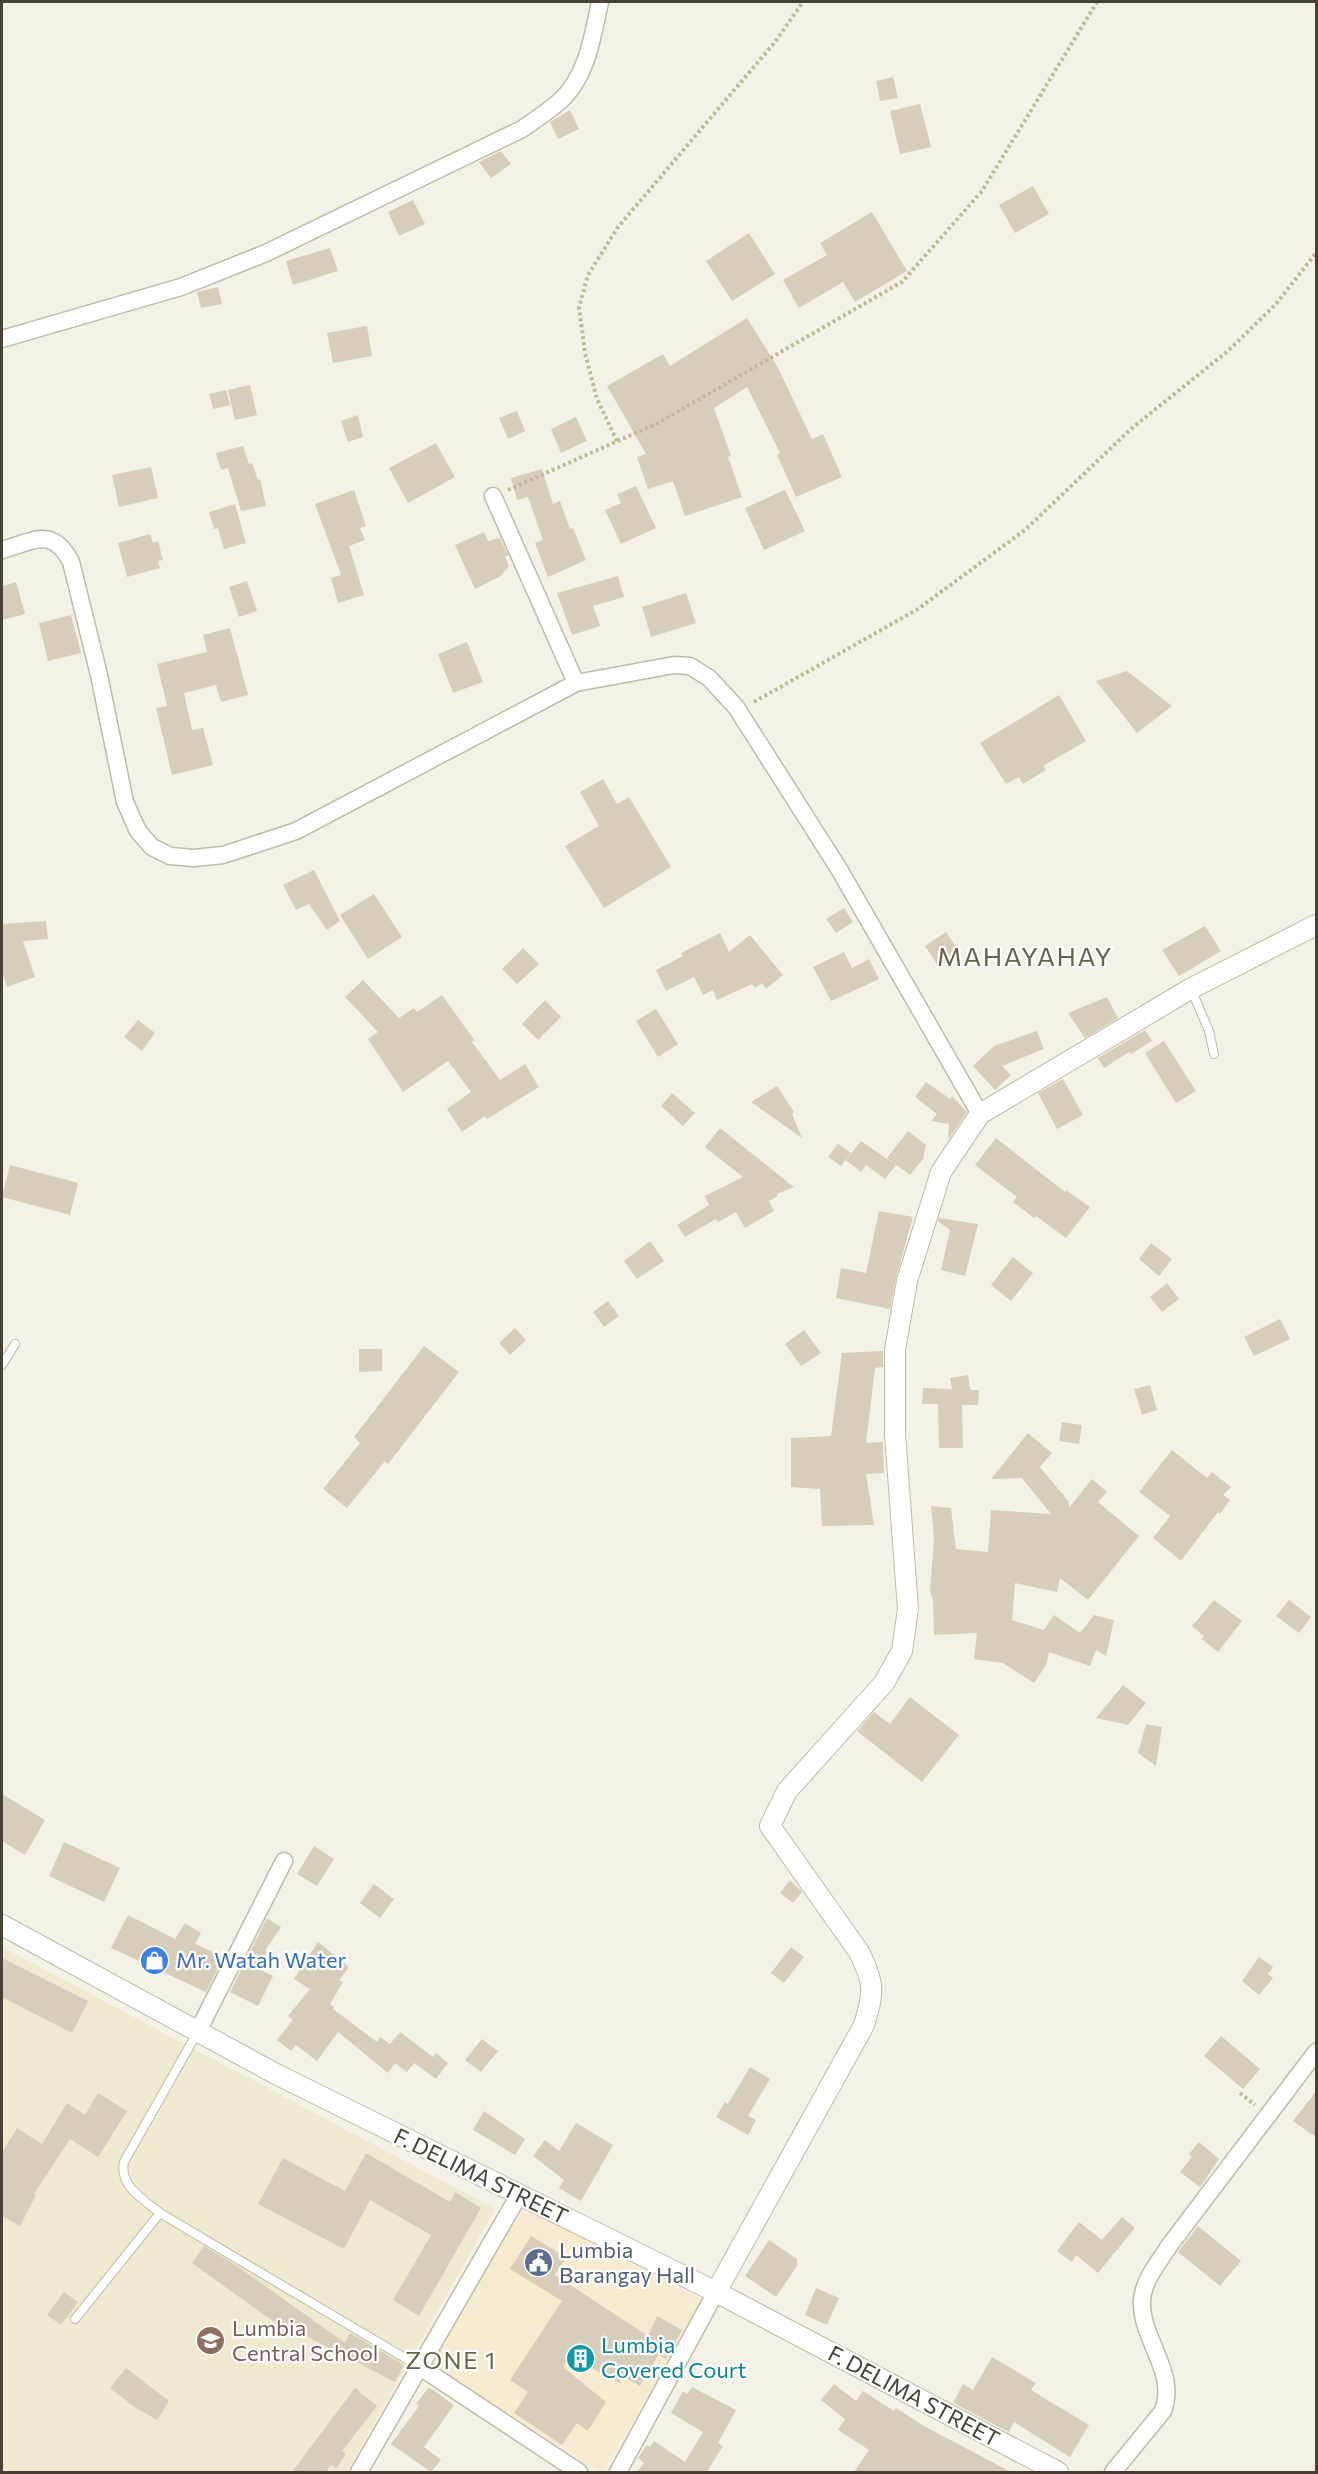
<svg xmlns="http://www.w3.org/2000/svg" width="1318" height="2474" viewBox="0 0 1318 2474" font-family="Commissioner,sans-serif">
	<rect width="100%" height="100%" fill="#f4f1e6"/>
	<path fill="#f7ebcf" d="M 523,2208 L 703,2300 L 604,2472 L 600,2472 L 432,2364 Z"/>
	<path fill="#eee9cf" d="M 2,1947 L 495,2209 L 347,2472 L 2,2472 Z"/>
	<path fill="#d6ceba" d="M 893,77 L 898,98 L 880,101 L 876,81 Z
		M 920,104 L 931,147 L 900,154 L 890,111 Z
		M 570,110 L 579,129 L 558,139 L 550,122 Z
		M 501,151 L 511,164 L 491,178 L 479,162 Z
		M 1033,186 L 1049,214 L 1015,233 L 999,205 Z
		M 413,200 L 425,224 L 399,236 L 388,212 Z
		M 872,212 L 907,271 L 855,302 L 843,282 L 799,308 L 783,280 L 827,255 L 820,243 Z
		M 749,233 L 775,274 L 732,301 L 706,261 Z
		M 330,248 L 338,271 L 293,285 L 286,261 Z
		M 218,287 L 222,304 L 201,308 L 197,292 Z
		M 747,318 L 778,368 L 812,439 L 823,434 L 842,477 L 796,497 L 777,455 L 780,453 L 747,387 L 714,408 L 731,456 L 728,457 L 742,497 L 685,516 L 673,481 L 648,489 L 637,457 L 646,454 L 607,386 L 663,354 L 670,366 Z
		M 367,326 L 372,356 L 333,363 L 327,333 Z
		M 250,385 L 257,415 L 235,420 L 228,390 Z
		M 226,390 L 230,405 L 213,409 L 209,394 Z
		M 517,411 L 525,431 L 508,439 L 499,418 Z
		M 358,415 L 363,437 L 348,442 L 341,421 Z
		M 576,417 L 587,441 L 561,453 L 551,429 Z
		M 436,443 L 455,477 L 408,503 L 389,468 Z
		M 243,446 L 249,464 L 252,463 L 258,480 L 260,479 L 266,506 L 241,511 L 228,468 L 221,470 L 216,453 Z
		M 151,467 L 158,498 L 119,507 L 112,475 Z
		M 542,469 L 553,504 L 560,501 L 570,529 L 573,528 L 586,560 L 548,577 L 535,543 L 543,540 L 528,497 L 517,500 L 511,478 Z
		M 636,486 L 656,528 L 621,544 L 605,510 L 621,503 L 617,494 Z
		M 354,490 L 366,526 L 360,528 L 365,540 L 349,546 L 364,595 L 338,603 L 331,578 L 341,575 L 315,504 Z
		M 785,490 L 805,531 L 764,550 L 745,508 Z
		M 235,504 L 246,543 L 224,549 L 218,528 L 214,529 L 209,512 Z
		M 484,532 L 488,541 L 500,538 L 508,555 L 505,557 L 509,566 L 501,576 L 475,589 L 455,545 Z
		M 150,534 L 153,543 L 158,541 L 163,560 L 158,561 L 160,568 L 127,577 L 118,543 Z
		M 618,576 L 624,597 L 593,606 L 600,626 L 572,635 L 557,593 Z
		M 247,581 L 257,611 L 239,617 L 229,587 Z
		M 16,582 L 25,614 L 2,620 L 2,586 Z
		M 686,593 L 696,623 L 651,637 L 642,607 Z
		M 71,615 L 81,653 L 48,661 L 39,623 Z
		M 230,628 L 248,695 L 221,702 L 216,685 L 184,693 L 192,730 L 203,728 L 213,765 L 172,775 L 156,708 L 167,706 L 157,664 L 207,652 L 203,635 Z
		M 467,642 L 483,682 L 453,693 L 438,654 Z
		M 1127,671 L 1172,706 L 1137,733 L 1096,681 Z
		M 1059,695 L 1086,741 L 1043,766 L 1046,770 L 1023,784 L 1019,777 L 1006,784 L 980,743 Z
		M 603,779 L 617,804 L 629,797 L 671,867 L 604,908 L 565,846 L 599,826 L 580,792 Z
		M 314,870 L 340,921 L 327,930 L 309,904 L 296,910 L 283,885 Z
		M 374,894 L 402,937 L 368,959 L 340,915 Z
		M 844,908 L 853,922 L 836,933 L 826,919 Z
		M 46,921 L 48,939 L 23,941 L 35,977 L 7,987 L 2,971 L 2,924 Z
		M 1205,926 L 1221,951 L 1179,976 L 1162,950 Z
		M 946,932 L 960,953 L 939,967 L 925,946 Z
		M 720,933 L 729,952 L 750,935 L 783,975 L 766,989 L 762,983 L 755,988 L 752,984 L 717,1000 L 713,990 L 703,995 L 694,977 L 666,991 L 656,970 L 683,956 L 681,953 Z
		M 523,948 L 539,964 L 517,984 L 502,969 Z
		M 844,952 L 852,968 L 869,959 L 879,979 L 831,1001 L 813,967 Z
		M 363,980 L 399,1018 L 414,1008 L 417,1012 L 442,995 L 475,1041 L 472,1042 L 500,1080 L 525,1064 L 539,1087 L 487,1119 L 485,1116 L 462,1132 L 447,1109 L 471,1092 L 448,1061 L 403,1092 L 368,1039 L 378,1032 L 345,997 Z
		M 1107,997 L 1118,1018 L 1085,1038 L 1068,1013 Z
		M 545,1000 L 561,1017 L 538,1040 L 522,1024 Z
		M 656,1009 L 678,1044 L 658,1057 L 636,1021 Z
		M 138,1020 L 155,1033 L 142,1051 L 124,1037 Z
		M 1145,1030 L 1152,1041 L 1131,1054 L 1129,1052 L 1104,1068 L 1098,1058 Z
		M 1037,1031 L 1044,1049 L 1002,1066 L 1011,1075 L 995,1090 L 973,1066 L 994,1046 Z
		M 1164,1041 L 1196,1091 L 1176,1103 L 1145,1053 Z
		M 1063,1079 L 1083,1115 L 1057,1129 L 1038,1093 Z
		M 926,1082 L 950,1099 L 952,1096 L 967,1112 L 948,1140 L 949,1124 L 931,1121 L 937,1114 L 915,1097 Z
		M 777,1086 L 794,1112 L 792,1114 L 802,1138 L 751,1102 Z
		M 672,1093 L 695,1113 L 683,1126 L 661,1106 Z
		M 720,1128 L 794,1187 L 777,1194 L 778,1196 L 769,1201 L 774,1211 L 745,1228 L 736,1212 L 718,1222 L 716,1219 L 685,1237 L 677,1225 L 709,1205 L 705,1196 L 743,1177 L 705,1147 Z
		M 908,1131 L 926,1145 L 923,1159 L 910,1175 L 887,1158 Z
		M 996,1138 L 1065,1192 L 1066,1190 L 1090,1207 L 1066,1238 L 1036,1216 L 1034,1218 L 1013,1202 L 1017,1197 L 975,1165 Z
		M 861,1141 L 896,1165 L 885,1179 L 866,1165 L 861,1172 L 846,1160 Z
		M 838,1144 L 851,1153 L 841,1166 L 828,1157 Z
		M 10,1165 L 78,1183 L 70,1215 L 2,1197 Z
		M 879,1211 L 913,1217 L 896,1278 L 890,1309 L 836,1298 L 841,1268 L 866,1273 Z
		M 939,1218 L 978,1224 L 965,1276 L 941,1270 L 950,1230 L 938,1221 Z
		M 650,1241 L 664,1261 L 637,1279 L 624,1261 Z
		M 1151,1243 L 1172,1259 L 1159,1276 L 1139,1259 Z
		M 1013,1257 L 1033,1273 L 1011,1301 L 991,1285 Z
		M 1167,1283 L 1179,1299 L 1162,1312 L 1150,1297 Z
		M 608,1301 L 619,1316 L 604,1327 L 593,1312 Z
		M 1280,1319 L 1290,1339 L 1254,1356 L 1244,1337 Z
		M 515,1328 L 526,1340 L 510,1355 L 499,1343 Z
		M 804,1330 L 821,1353 L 801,1366 L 785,1344 Z
		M 424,1346 L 459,1372 L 388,1464 L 385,1461 L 347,1508 L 323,1489 L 360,1443 L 354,1437 Z
		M 359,1349 L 382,1349 L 382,1371 L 359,1372 Z
		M 883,1351 L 883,1367 L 875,1368 L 866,1443 L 883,1442 L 884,1473 L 866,1474 L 874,1525 L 822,1526 L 820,1489 L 791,1487 L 791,1438 L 831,1436 L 842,1353 Z
		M 968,1375 L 970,1390 L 979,1390 L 978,1405 L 962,1405 L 963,1448 L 939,1448 L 938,1404 L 922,1404 L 923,1388 L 952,1389 L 950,1378 Z
		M 1150,1385 L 1157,1410 L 1142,1415 L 1134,1389 Z
		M 1062,1422 L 1082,1425 L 1079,1444 L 1059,1441 Z
		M 1028,1433 L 1052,1453 L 1040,1467 L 1069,1502 L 1069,1508 L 1092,1479 L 1107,1492 L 1098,1502 L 1139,1536 L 1088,1600 L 1060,1578 L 1057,1592 L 1015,1583 L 1012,1620 L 1044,1630 L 1054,1615 L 1080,1633 L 1094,1615 L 1114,1620 L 1106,1656 L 1096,1650 L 1090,1666 L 1049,1652 L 1046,1665 L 1034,1683 L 1003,1663 L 974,1659 L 977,1633 L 934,1635 L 933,1601 L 930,1591 L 934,1538 L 931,1506 L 951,1508 L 956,1549 L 988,1552 L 991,1510 L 1051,1514 L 1022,1478 L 991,1479 Z
		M 1172,1450 L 1207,1478 L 1212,1472 L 1231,1487 L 1223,1495 L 1230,1500 L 1220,1514 L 1218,1512 L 1181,1561 L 1153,1538 L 1170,1516 L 1139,1492 Z
		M 1214,1600 L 1242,1621 L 1218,1652 L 1202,1639 L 1204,1636 L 1192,1626 Z
		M 1289,1600 L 1311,1617 L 1299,1633 L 1276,1616 Z
		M 1123,1685 L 1146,1703 L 1128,1725 L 1096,1718 Z
		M 910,1697 L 959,1735 L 922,1782 L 857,1731 L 874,1712 L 890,1724 Z
		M 1146,1724 L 1162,1727 L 1156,1766 L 1138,1753 Z
		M 2,1794 L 45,1820 L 25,1855 L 2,1841 Z
		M 64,1842 L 120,1868 L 104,1902 L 49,1876 Z
		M 314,1846 L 334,1859 L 317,1886 L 297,1874 Z
		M 790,1880 L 802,1892 L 793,1903 L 780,1893 Z
		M 374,1884 L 394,1899 L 380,1918 L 360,1903 Z
		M 128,1915 L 175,1939 L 185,1923 L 201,1933 L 195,1944 L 224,1957 L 206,1992 L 111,1948 Z
		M 267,1918 L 281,1927 L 265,1951 L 267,1952 L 259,1969 L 273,1976 L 258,2006 L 230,1992 Z
		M 318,1942 L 349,1967 L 339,1980 L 343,1982 L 330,2004 L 334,2007 L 333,2009 L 377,2042 L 380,2037 L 390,2044 L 400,2032 L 433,2057 L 436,2053 L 448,2063 L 436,2079 L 414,2063 L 407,2072 L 395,2063 L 388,2073 L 338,2032 L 317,2061 L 296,2045 L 291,2051 L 277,2040 L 293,2020 L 288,2016 L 310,1989 L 294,1979 Z
		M 791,1947 L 804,1957 L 784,1983 L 771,1973 Z
		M 1259,1957 L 1273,1967 L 1268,1974 L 1273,1978 L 1259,1995 L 1242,1981 Z
		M 2,1958 L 88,2001 L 72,2033 L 2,1997 Z
		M 1221,2036 L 1260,2069 L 1243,2089 L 1204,2056 Z
		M 482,2039 L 498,2051 L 481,2072 L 465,2060 Z
		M 750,2067 L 770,2079 L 748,2116 L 756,2120 L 748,2135 L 716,2117 L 725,2102 L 728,2104 Z
		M 1317,2090 L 1317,2138 L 1293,2121 Z
		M 98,2093 L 127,2111 L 98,2157 L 70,2139 L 34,2194 L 36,2195 L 20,2226 L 2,2216 L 2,2153 L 17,2128 L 42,2144 L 67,2103 L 85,2115 Z
		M 484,2111 L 525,2139 L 515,2155 L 473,2130 Z
		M 576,2123 L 613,2145 L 581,2201 L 559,2188 L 564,2180 L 533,2156 L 545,2140 L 559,2151 Z
		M 1199,2142 L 1219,2159 L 1200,2187 L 1180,2172 L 1192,2157 L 1189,2154 Z
		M 366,2153 L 450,2202 L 455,2192 L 481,2208 L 419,2316 L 393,2300 L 431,2235 L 370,2200 L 344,2249 L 258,2204 L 283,2158 L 345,2191 Z
		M 1122,2217 L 1135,2228 L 1098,2273 L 1076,2255 L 1072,2262 L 1057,2251 L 1079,2222 L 1102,2240 Z
		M 1198,2226 L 1241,2261 L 1220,2286 L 1178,2252 Z
		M 531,2236 L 566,2257 L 555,2275 L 648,2336 L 657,2316 L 682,2330 L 666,2359 L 658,2355 L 640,2386 L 623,2376 L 619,2383 L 570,2356 L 563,2367 L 606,2402 L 588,2431 L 577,2423 L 562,2445 L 514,2413 L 528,2392 L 510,2380 L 562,2301 L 510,2269 Z
		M 769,2240 L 797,2259 L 797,2266 L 776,2297 L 745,2276 Z
		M 204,2246 L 240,2268 L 345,2343 L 350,2333 L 404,2365 L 395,2382 L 302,2334 L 299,2340 L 192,2263 Z
		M 816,2288 L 839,2298 L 827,2325 L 805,2315 Z
		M 64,2292 L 78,2302 L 61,2325 L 47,2315 Z
		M 992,2357 L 1036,2383 L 1031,2390 L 1089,2425 L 1070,2457 L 1014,2422 L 1009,2432 L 953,2403 L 963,2384 L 973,2390 Z
		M 126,2368 L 169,2401 L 157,2420 L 133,2406 L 110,2388 Z
		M 834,2384 L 856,2401 L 863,2391 L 894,2411 L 896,2408 L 924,2426 L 1011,2472 L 854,2472 L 869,2450 L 838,2430 L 845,2419 L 821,2400 Z
		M 429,2387 L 454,2405 L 424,2447 L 441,2460 L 431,2472 L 391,2444 L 419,2406 L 416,2404 Z
		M 692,2387 L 736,2410 L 718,2443 L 723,2446 L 707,2472 L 637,2472 L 644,2463 L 638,2458 L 647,2445 L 650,2447 L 654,2441 L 685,2462 L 703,2432 L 671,2413 L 683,2391 L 687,2394 Z
		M 355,2388 L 377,2406 L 342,2451 L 346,2454 L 336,2469 L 331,2465 L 326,2472 L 292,2472 Z"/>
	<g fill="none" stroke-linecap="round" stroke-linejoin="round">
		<defs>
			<path id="service" d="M 1191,989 L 1209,1031 L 1214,1054
				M 2,1365 L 15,1344
				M 197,2033 L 124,2162 C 119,2186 143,2199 160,2213 L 420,2367
				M 75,2319 L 160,2213"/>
			<path id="minor" d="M 2,339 L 181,287 L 266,253 L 522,129 C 535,120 549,111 560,101 C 587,77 593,35 600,2
				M 493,496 L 576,683
				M 2,550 C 34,541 52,526 71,562 L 99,675 L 125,802 L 138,831 L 152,847 L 170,856 L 194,858 L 223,855 L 296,831 L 576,683 L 674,665 L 690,666 L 709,678 L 736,707 L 839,869 L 980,1114
				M 197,2033 L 284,1861
				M 420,2367 L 579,2472
				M 359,2472 L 519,2195
				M 618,2472 L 716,2292
				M 1113,2472 L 1163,2411 C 1178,2372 1140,2339 1142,2300 C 1143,2281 1159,2262 1169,2246 L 1316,2052"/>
			<path id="tertiary" d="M 2,1925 L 276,2074 L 716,2292 L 1058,2472
				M 716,2292 L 864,2025 C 874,1992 875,1984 859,1952 L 770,1826 L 787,1791 L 884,1683 L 902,1651 L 908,1609 L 895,1434 L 895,1350 L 907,1281 L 941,1172 L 980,1114 L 1190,989 L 1316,925"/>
		</defs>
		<use href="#service" stroke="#c0baa8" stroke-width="10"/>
		<use href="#minor" stroke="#c0baa8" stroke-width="19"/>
		<use href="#tertiary" stroke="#c0baa8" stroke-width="22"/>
		<path stroke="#c2b898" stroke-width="4" stroke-dasharray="3 3" stroke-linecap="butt" d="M 617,441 L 597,399 L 585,353 L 579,307 L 588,275 L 618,227 L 775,42 L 803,2
			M 508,490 L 658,423 L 902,282 L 982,191 L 1097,2
			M 754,702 L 918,609 L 1025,530 L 1132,428 L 1228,351 L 1276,304 L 1316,253
			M 1240,2093 L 1255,2105"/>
		<use href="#service" stroke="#fff" stroke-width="8"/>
		<use href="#minor" stroke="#fff" stroke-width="16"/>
		<use href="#tertiary" stroke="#fff" stroke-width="20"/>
	</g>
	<defs>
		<symbol id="shop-disc" viewBox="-11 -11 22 22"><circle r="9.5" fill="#3f7fe0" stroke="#fff"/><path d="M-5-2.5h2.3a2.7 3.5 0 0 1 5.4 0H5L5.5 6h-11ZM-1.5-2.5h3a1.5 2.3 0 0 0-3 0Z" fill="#fff"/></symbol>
		<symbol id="civic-disc" viewBox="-11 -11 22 22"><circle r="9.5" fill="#5c6f8a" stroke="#fff"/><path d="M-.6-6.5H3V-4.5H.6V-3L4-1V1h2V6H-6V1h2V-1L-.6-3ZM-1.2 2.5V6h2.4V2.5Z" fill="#fff"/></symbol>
		<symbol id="school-disc" viewBox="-11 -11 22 22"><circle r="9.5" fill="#8d6e63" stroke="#fff"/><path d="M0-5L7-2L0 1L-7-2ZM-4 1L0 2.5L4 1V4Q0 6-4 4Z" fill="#fff"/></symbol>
		<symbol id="building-disc" viewBox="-11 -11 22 22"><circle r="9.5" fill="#0f9aa8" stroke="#fff"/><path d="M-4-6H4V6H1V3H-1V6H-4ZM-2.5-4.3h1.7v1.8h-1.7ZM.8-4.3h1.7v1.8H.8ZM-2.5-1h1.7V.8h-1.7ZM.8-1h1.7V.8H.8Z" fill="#fff"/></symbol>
	</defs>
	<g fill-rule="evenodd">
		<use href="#shop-disc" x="138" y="1944" width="33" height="33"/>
		<use href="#civic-disc" x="522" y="2246" width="33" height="33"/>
		<use href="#school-disc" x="194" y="2324" width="33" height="33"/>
		<use href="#building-disc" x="564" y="2342" width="33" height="33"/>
	</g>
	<g text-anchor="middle" stroke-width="4.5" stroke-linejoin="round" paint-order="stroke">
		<g font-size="22" fill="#366cbe" stroke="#fff" text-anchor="start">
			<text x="176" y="1968">Mr. Watah Water</text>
		</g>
		<g font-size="22" fill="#474235" stroke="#fff">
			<text transform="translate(481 2176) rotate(26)" y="8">F. DELIMA STREET</text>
			<text transform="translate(914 2396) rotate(28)" y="8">F. DELIMA STREET</text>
		</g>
		<g font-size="22" fill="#4e5e75" stroke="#fff" text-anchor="start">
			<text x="559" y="2258">Lumbia<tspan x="559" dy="25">Barangay Hall</tspan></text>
		</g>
		<g font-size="22" fill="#785e54" stroke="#fff" text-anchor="start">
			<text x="232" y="2336">Lumbia<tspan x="232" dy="25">Central School</tspan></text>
		</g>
		<g font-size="22" fill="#0d838f" stroke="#fff" text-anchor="start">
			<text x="601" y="2353">Lumbia<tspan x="601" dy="25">Covered Court</tspan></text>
		</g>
		<g font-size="24" letter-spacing="1.5" fill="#6a614b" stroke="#fff">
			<text x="451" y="2369">ZONE 1</text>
		</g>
		<g font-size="26" letter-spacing="1.5" fill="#6a614b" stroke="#fff">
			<text x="1025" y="966">MAHAYAHAY</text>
		</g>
	</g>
	<rect width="1318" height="2474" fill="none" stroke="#474235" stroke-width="6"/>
</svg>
